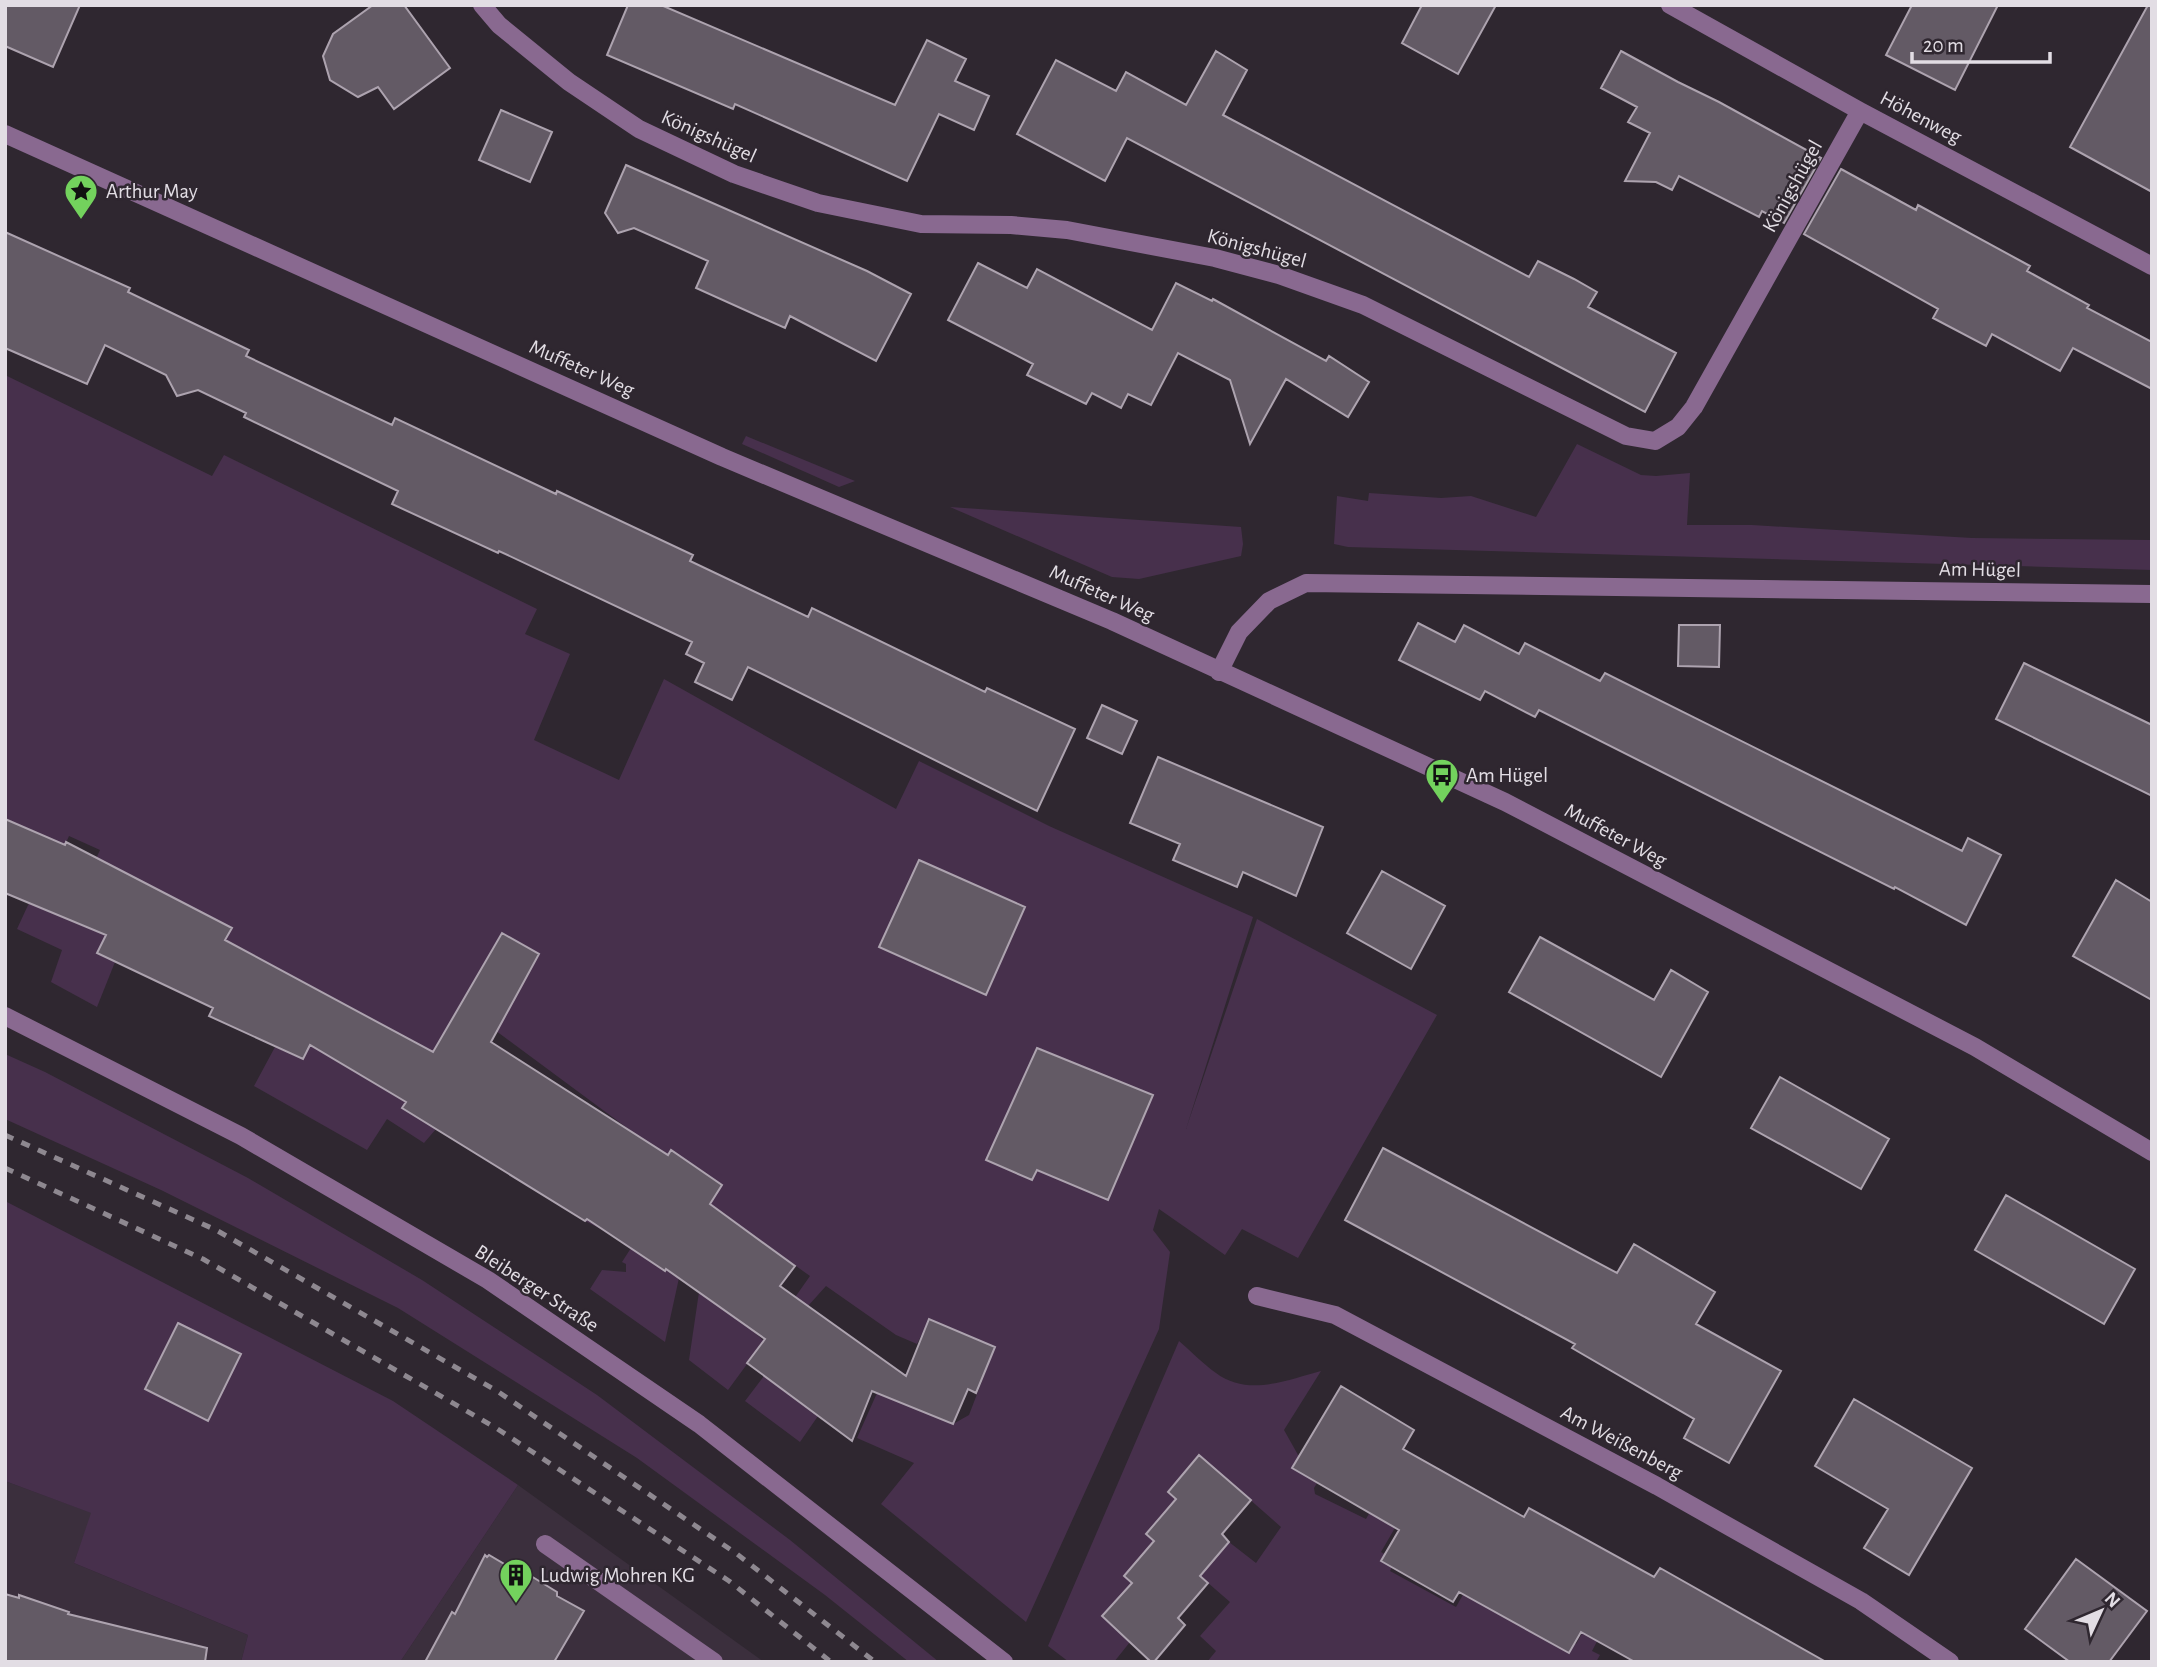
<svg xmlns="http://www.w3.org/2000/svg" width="2157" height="1667" viewBox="0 0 2157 1667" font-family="'Alegreya Sans',sans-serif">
	<rect width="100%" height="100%" fill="#2f2730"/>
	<path fill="#3b2f3d" d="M 5,1481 L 92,1513 L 74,1563 L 248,1635 L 241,1662 L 5,1662 Z
		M 518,1485 L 764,1662 L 400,1662 Z"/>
	<path fill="#47304c" d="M 5,375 L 212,476 L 224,455 L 537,609 L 525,634 L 570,654 L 534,740 L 619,780 L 664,679 L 896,809 L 919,761 L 1049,826 L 1253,917 L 1186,1129 L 1257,919 L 1437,1015 L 1298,1258 L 1242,1229 L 1225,1255 L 1159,1209 L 1153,1230 L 1170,1252 L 1159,1329 L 1026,1622 L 881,1504 L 914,1463 L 857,1438 L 877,1393 L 953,1424 L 969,1415 L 995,1347 L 929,1320 L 917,1344 L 896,1335 L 826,1286 L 808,1306 L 772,1330 L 810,1276 L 744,1229 L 679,1278 L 665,1342 L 590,1289 L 602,1270 L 626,1272 L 626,1264 L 622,1262 L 631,1248 L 665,1271 L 722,1185 L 671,1150 L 647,1187 L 633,1179 L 601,1229 L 585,1221 L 638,1136 L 492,1028 L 433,1121 L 436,1129 L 424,1143 L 387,1119 L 367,1150 L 254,1086 L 275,1047 L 303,1059 L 332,997 L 262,960 L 213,962 L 231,928 L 134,878 L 97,953 L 115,962 L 97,1007 L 51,982 L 62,950 L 17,929 L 29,903 L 68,919 L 100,850 L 69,836 L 65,845 L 5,819 Z
		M 746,436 L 855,481 L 839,487 L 742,444 Z
		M 1577,444 L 1641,475 L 1656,476 L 1690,473 L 1687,525 L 1752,525 L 1972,538 L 2152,540 L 2152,570 L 1348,547 L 1334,544 L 1337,496 L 1368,501 L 1369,493 L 1441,498 L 1471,496 L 1536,517 Z
		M 950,507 L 1241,527 L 1243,544 L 1241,556 L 1139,579 L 1112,577 Z
		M 5,1054 L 45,1072 L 248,1178 L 422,1280 L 597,1395 L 790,1540 L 939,1662 L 909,1662 L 825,1595 L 637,1458 L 398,1308 L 161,1190 L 5,1119 Z
		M 5,1201 L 393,1401 L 518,1485 L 400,1662 L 241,1662 L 248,1635 L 74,1563 L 91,1513 L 5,1481 Z
		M 699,1292 L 750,1328 L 764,1341 L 728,1390 L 689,1360 Z
		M 1179,1341 C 1191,1351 1203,1364 1216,1373 C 1248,1397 1287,1380 1321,1371 L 1284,1430 L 1302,1462 L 1323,1473 L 1314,1488 L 1315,1494 L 1366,1519 L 1391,1475 L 1418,1488 L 1381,1552 L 1396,1560 L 1390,1571 L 1456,1607 L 1494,1540 L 1493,1604 L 1576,1644 L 1604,1595 L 1617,1603 L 1592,1651 L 1600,1655 L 1596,1662 L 1207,1662 L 1216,1651 L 1200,1636 L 1230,1602 L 1200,1576 L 1229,1542 L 1256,1563 L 1281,1527 L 1199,1455 L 1168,1492 L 1176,1499 L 1146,1534 L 1154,1541 L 1124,1576 L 1132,1583 L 1103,1615 L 1130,1642 L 1114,1662 L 1069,1662 L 1048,1646 Z
		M 764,1376 L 818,1416 L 800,1442 L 745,1401 Z"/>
	<path fill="#635a65" stroke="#ada3af" stroke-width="2" d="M 5,5 L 80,5 L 53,67 L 5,46 Z
		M 373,5 L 404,5 L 450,68 L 394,109 L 378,87 L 358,97 L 330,80 L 323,56 L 333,34 Z
		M 628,5 L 661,5 L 895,105 L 927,40 L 966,59 L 955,81 L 989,96 L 974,130 L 939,114 L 907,181 L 735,104 L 733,109 L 607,55 Z
		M 1422,5 L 1496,5 L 1458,74 L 1402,43 Z
		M 1912,5 L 1998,5 L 1955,90 L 1886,55 Z
		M 2148,5 L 2152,5 L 2152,192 L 2070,147 Z
		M 1216,51 L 1247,70 L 1223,115 L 1529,277 L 1538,261 L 1574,279 L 1597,292 L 1588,307 L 1676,353 L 1645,412 L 1127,138 L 1105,181 L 1017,134 L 1056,60 L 1116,91 L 1126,72 L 1186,105 Z
		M 1621,51 L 1678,82 L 1719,102 L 1821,158 L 1784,223 L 1762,211 L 1759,217 L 1679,176 L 1672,190 L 1656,182 L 1625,181 L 1650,133 L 1628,122 L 1637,107 L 1601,88 Z
		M 501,110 L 552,132 L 530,182 L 479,160 Z
		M 626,165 L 867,271 L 911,294 L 876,361 L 790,316 L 785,328 L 696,288 L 708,261 L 634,228 L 618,233 L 605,213 Z
		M 1841,169 L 1916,210 L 1918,205 L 2030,266 L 2027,271 L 2089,305 L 2087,308 L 2152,342 L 2152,389 L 2073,348 L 2060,371 L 1992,334 L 1986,346 L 1933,318 L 1938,309 L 1804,234 Z
		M 5,232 L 130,288 L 128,292 L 249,350 L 246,356 L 392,425 L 395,418 L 556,494 L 557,491 L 693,555 L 690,561 L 808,617 L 812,608 L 985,692 L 987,688 L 1075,729 L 1037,811 L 748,667 L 732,700 L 695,682 L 704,663 L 686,654 L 692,642 L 499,551 L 498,553 L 392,504 L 398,491 L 244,417 L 246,413 L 198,390 L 177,396 L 166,375 L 105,345 L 87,384 L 5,348 Z
		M 978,263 L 1027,288 L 1037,269 L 1152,330 L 1176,283 L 1212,301 L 1213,299 L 1326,361 L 1329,356 L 1369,382 L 1348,417 L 1286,379 L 1250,444 L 1230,380 L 1178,353 L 1151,405 L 1128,394 L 1121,408 L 1092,393 L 1086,404 L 1027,375 L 1033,364 L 948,320 Z
		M 1418,623 L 1455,642 L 1464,625 L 1519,654 L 1525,643 L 1600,681 L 1605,673 L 1962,851 L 1968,838 L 2001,855 L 1966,925 L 1895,887 L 1894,889 L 1539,710 L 1535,717 L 1485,691 L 1480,700 L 1399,660 Z
		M 1679,625 L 1720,625 L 1719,667 L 1678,666 Z
		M 2024,663 L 2152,725 L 2152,796 L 1996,719 Z
		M 1102,705 L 1137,721 L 1122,754 L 1087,738 Z
		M 1158,757 L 1323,827 L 1296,896 L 1243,872 L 1237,887 L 1173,860 L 1180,844 L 1130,823 Z
		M 5,819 L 65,845 L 66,842 L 232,928 L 225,940 L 433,1052 L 502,933 L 539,954 L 491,1042 L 668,1155 L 671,1150 L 722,1185 L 710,1204 L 795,1266 L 780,1286 L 906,1376 L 929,1319 L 995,1347 L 976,1393 L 968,1389 L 953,1424 L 872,1391 L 852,1441 L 747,1363 L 765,1339 L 666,1269 L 665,1271 L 587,1219 L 585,1221 L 402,1108 L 406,1102 L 310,1045 L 303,1059 L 209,1016 L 213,1008 L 97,953 L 106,935 L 5,893 Z
		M 919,860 L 1025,907 L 986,995 L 879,947 Z
		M 1382,871 L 1445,906 L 1411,969 L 1347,933 Z
		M 2116,880 L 2152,902 L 2152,1000 L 2073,956 Z
		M 1540,937 L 1654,1000 L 1671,970 L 1708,992 L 1661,1077 L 1509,992 Z
		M 1037,1048 L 1153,1095 L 1108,1200 L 1037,1170 L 1032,1180 L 986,1160 Z
		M 1780,1077 L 1889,1139 L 1861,1189 L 1751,1128 Z
		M 1383,1148 L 1617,1273 L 1634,1244 L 1715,1292 L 1696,1324 L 1781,1371 L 1729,1463 L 1684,1438 L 1694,1419 L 1572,1348 L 1575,1344 L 1345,1220 Z
		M 2006,1195 L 2135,1269 L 2104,1324 L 1975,1250 Z
		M 178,1323 L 241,1354 L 208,1421 L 145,1389 Z
		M 1341,1386 L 1414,1430 L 1403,1449 L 1524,1517 L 1529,1508 L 1654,1577 L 1660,1568 L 1826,1662 L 1635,1662 L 1581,1632 L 1569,1653 L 1459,1592 L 1453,1602 L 1381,1561 L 1399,1530 L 1292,1468 Z
		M 1854,1399 L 1972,1468 L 1909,1575 L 1864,1548 L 1888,1509 L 1815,1466 Z
		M 1199,1455 L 1251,1500 L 1222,1534 L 1229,1542 L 1200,1576 L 1208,1583 L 1178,1618 L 1185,1625 L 1154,1662 L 1151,1662 L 1102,1616 L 1132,1583 L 1124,1576 L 1154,1541 L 1146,1534 L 1176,1499 L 1168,1492 Z
		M 485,1555 L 487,1557 L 489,1555 L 511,1568 L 513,1565 L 557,1592 L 557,1596 L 584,1611 L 554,1662 L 425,1662 L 452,1612 L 455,1614 Z
		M 2076,1559 L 2147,1611 L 2109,1662 L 2070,1662 L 2025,1629 Z
		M 5,1594 L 19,1598 L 19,1595 L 69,1612 L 68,1614 L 207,1648 L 205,1662 L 5,1662 Z"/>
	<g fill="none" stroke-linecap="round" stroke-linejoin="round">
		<path stroke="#896990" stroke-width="18" d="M 482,5 L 499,25 L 569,82 L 639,129 L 734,174 L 818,203 L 921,224 L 1011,225 L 1067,230 L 1215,258 L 1279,275 L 1363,305 L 1626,436 L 1655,441 L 1678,427 L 1694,407 L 1860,111
			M 1670,5 L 1860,111 L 2152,266
			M 5,134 L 722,457 L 1112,621 L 1505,802 L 1975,1047 L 2152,1152
			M 1219,672 L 1239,632 L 1269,601 L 1306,583 L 2152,594
			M 5,1016 L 241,1136 L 488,1280 L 699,1424 L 1004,1662
			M 1257,1296 L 1335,1315 L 1657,1486 L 1861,1601 L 1950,1662
			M 545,1544 L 714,1662"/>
		<path stroke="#8e8890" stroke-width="5" stroke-dasharray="9 9" stroke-linecap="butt" d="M 5,1135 L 216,1230 L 497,1391 L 737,1554 L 875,1662
			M 5,1168 L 203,1259 L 496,1428 L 729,1581 L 831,1662"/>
	</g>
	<defs>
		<symbol id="sight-pin" viewBox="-11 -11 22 30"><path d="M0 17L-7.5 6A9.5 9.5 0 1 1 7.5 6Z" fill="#73d25d" stroke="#2f2730"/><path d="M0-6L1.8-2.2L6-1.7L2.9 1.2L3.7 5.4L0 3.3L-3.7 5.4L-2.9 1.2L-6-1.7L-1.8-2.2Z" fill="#111"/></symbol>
		<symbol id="bus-pin" viewBox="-11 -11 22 30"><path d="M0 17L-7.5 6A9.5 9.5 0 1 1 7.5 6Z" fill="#73d25d" stroke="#2f2730"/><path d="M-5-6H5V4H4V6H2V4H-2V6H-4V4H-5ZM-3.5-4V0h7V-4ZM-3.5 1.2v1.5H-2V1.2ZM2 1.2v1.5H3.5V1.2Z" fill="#111"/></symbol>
		<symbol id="building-pin" viewBox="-11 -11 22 30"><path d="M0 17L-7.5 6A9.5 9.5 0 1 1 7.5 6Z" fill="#73d25d" stroke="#2f2730"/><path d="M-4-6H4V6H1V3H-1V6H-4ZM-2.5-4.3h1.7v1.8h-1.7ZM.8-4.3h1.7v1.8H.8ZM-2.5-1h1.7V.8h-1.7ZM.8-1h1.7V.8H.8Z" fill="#111"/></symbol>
	</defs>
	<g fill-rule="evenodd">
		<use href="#sight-pin" x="62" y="172" width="38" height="52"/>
		<use href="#bus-pin" x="1423" y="756" width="38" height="52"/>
		<use href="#building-pin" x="497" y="1556" width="38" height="52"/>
	</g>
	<g text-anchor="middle" stroke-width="5" stroke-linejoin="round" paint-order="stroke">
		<g font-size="21" fill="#e2dde4" stroke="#2f2730">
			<text transform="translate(1921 117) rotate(28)" y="7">Höhenweg</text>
			<text transform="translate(709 136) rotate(24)" y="7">Königshügel</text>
			<text transform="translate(1792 186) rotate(-61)" y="7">Königshügel</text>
			<text transform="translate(1257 248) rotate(15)" y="7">Königshügel</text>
			<text transform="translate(582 368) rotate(24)" y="7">Muffeter Weg</text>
			<text transform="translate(1980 569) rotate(1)" y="7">Am Hügel</text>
			<text transform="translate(1102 593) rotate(24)" y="7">Muffeter Weg</text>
			<text transform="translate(1616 835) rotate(28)" y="7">Muffeter Weg</text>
			<text transform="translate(537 1288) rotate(33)" y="7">Bleiberger Straße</text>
			<text transform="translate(1622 1442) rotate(28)" y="7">Am Weißenberg</text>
		</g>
		<g font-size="21" fill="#e2dde4" stroke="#2f2730" text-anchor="start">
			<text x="106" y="198">Arthur May</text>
			<text x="1466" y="782">Am Hügel</text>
			<text x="540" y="1582">Ludwig Mohren KG</text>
		</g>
	</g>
	<rect width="2157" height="1667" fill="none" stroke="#e2dde4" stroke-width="14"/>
	<g transform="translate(2101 1611) rotate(46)" stroke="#2f2730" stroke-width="5" paint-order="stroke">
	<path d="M0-5L12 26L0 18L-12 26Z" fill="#e2dde4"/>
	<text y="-10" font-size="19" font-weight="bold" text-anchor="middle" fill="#e2dde4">N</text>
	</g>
	<path d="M1912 52v10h138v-10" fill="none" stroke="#e2dde4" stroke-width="3.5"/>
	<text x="1923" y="52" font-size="21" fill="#e2dde4" stroke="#2f2730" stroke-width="5" paint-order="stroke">20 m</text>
</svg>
